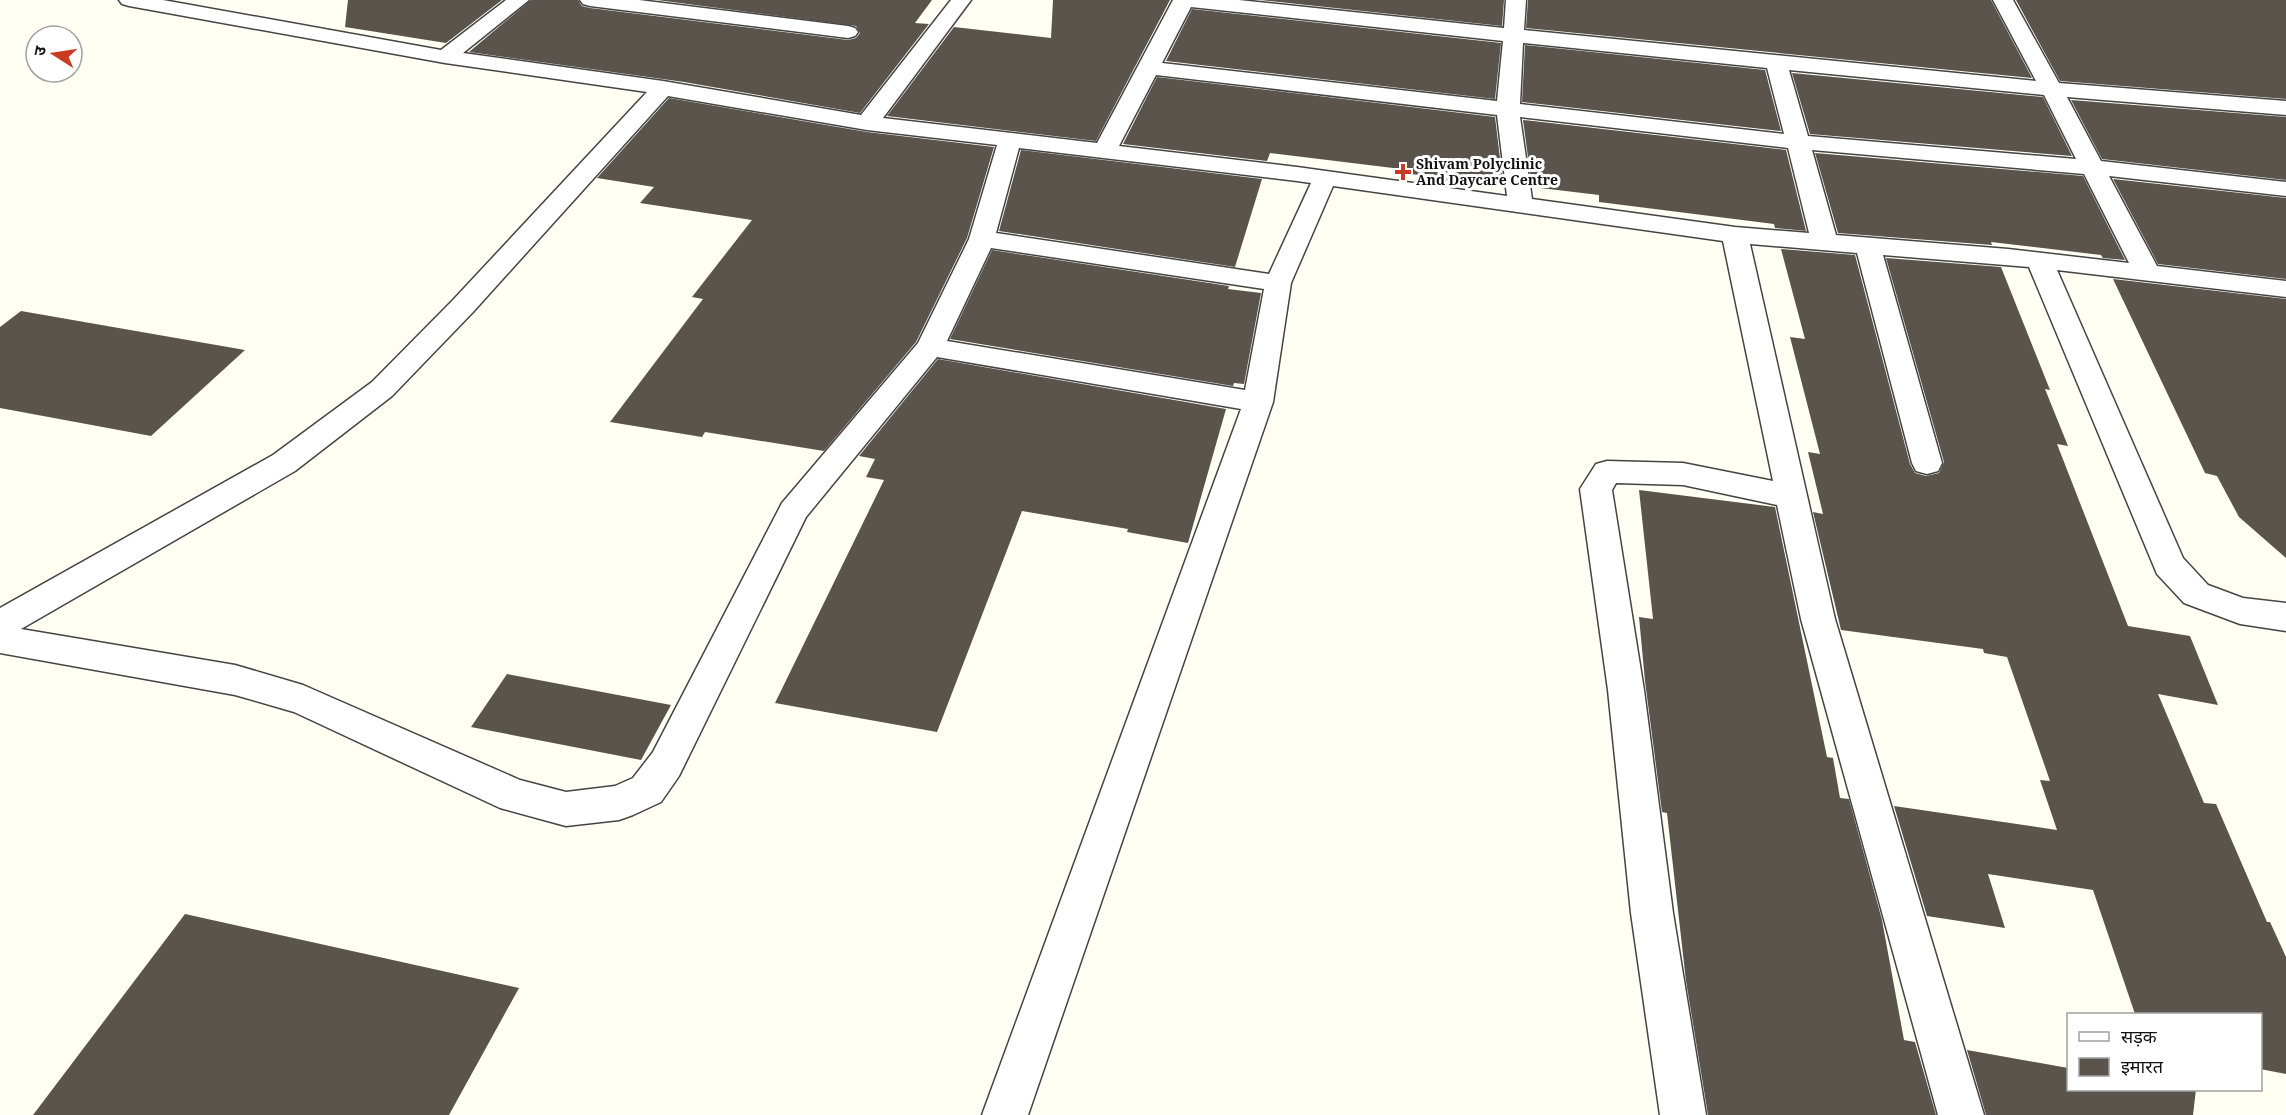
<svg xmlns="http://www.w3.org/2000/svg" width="2286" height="1115" viewBox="0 0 2286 1115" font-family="'Noto Serif','Noto Sans Devanagari',serif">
	<rect width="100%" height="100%" fill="#fffff4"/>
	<path fill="#5a544c" d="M 348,0 L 502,0 L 446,43 L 345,27 Z
		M 531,0 L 578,0 L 582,6 L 590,8 L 848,40 L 856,38 L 860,33 L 856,26 L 657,0 L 932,0 L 915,23 L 929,24 L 860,113 L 684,82 L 469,52 Z
		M 1053,0 L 1170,0 L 1096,141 L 887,116 L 954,27 L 1051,38 Z
		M 1260,0 L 1504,0 L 1502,26 Z
		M 1528,0 L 1991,0 L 2032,78 L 1526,28 Z
		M 2016,0 L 2286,0 L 2286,99 L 2060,81 Z
		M 1192,9 L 1501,43 L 1495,99 L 1166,61 Z
		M 1525,45 L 1765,70 L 1781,131 L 1522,102 Z
		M 1792,73 L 2043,97 L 2072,156 L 1810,134 Z
		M 1157,77 L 1495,117 L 1503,183 L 1491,182 L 1491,186 L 1437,180 L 1437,177 L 1393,172 L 1393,168 L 1270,153 L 1267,161 L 1123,144 Z
		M 669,98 L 867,132 L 994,147 L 967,238 L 916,342 L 824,451 L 705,432 L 702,437 L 610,422 L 703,299 L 692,297 L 752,220 L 640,203 L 654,187 L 597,178 Z
		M 2071,100 L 2286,117 L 2286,180 L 2102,159 Z
		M 1523,120 L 1786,150 L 1806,231 L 1775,228 L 1774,224 L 1599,202 L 1599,195 L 1532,187 Z
		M 1021,150 L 1262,179 L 1235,267 L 999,231 Z
		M 1815,153 L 2083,176 L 2125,260 L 2103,258 L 2101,255 L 1991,242 L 1992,245 L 1838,233 Z
		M 2113,179 L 2286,198 L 2286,279 L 2158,264 Z
		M 1781,249 L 1855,255 L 1910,464 L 1915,473 L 1926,476 L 1939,473 L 1944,462 L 1886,258 L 2001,267 L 2050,390 L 2045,389 L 2068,446 L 2057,444 L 2128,626 L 2190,636 L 2218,705 L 2158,694 L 2204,803 L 2216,804 L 2267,922 L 2270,922 L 2286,957 L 2286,1074 L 2260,1069 L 2260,1014 L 2135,1014 L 2093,890 L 1988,874 L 2005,928 L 1927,916 L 1894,806 L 2057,830 L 2040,780 L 2050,781 L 2007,657 L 1984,653 L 1983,649 L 1841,630 L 1813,512 L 1823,514 L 1808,452 L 1820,454 L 1790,337 L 1805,339 Z
		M 992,250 L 1229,286 L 1228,289 L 1261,293 L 1244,384 L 1234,383 L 1233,386 L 950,339 Z
		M 2113,279 L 2286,299 L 2286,558 L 2239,517 L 2217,476 L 2205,473 Z
		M 21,311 L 245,350 L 151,436 L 0,408 L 0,327 Z
		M 938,359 L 1226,409 L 1188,543 L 1127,532 L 1128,529 L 1022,511 L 937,732 L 775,703 L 884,480 L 866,477 L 875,459 L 859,456 Z
		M 1639,490 L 1775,507 L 1827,757 L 1833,758 L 1840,798 L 1849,799 L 1882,920 L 1904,1040 L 1915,1042 L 1936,1115 L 1708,1115 L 1686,981 L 1667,813 L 1662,812 L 1645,681 L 1639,617 L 1653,619 Z
		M 507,674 L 671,705 L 641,760 L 471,727 Z
		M 185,914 L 519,988 L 449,1115 L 33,1115 Z
		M 1967,1050 L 2068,1068 L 2068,1089 L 2196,1089 L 2193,1115 L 1986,1115 Z"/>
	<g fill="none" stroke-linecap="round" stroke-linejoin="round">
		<defs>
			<path id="minor" d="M 119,0 L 163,0 L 441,50 L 506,0 L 529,0 L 463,53 L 663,81 L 861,115 L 951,0 L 971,0 L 883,118 L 1097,143 L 1173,0 L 1239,0 L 1504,28 L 1506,0 L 1526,0 L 1524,30 L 2036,81 L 1993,0 L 2013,0 L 2059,83 L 2286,101 L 2286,115 L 2067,97 L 2101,161 L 2286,182 L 2286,196 L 2109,176 L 2157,266 L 2286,281 L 2286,297 L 2057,270 L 2183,558 L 2208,585 L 2243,598 L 2286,603 L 2286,631 L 2240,624 L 2184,603 L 2157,574 L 2029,267 L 1883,255 L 1942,463 L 1938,471 L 1927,474 L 1916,471 L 1912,463 L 1857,253 L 1750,244 L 1835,619 L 1984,1115 L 1938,1115 L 1801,619 L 1777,505 L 1683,485 L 1616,483 L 1612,490 L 1644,690 L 1673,913 L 1706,1115 L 1660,1115 L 1631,913 L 1608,690 L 1580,489 L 1596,464 L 1607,461 L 1683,463 L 1773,481 L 1723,241 L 1333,186 L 1291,283 L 1273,402 L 1028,1115 L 982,1115 L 1241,409 L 937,357 L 806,517 L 679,776 L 661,802 L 633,815 L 619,820 L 566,826 L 500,808 L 294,712 L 235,695 L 0,653 L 0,608 L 273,455 L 372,382 L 453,300 L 647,92 L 445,63 L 129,6 L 122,4 ZM 1191,7 L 1503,41 L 1497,101 L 1162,63 ZM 1523,43 L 1767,68 L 1784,134 L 1520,104 ZM 1789,70 L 2044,95 L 2076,159 L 1808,136 ZM 1156,75 L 1497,115 L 1507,196 L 1297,167 L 1119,146 ZM 668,96 L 867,130 L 997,145 L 969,239 L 918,343 L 782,503 L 653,752 L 633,778 L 615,786 L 566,792 L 520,780 L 303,685 L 235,665 L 21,629 L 295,471 L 392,396 L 473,312 ZM 1520,117 L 1788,148 L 1809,233 L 1735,227 L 1532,199 ZM 1019,148 L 1297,181 L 1311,183 L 1269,274 L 996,233 ZM 1812,150 L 2084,174 L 2129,263 L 2008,249 L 1836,235 ZM 991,248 L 1264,289 L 1245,390 L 947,341 Z
				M 580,0 L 639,0 L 848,26 L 855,28 L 858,32 L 855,36 L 848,38 L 590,6 L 583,4 Z"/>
		</defs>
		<use href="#minor" stroke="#444" stroke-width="3"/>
		<use href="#minor" fill="#fff" fill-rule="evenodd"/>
	</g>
	<path fill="#c73c22" stroke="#fff" stroke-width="2" d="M1400 163h6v6h6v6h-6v6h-6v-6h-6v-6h6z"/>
	<g text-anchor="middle" stroke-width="6" stroke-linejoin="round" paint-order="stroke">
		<g font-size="14" font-weight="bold" fill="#111" stroke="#fff" text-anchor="start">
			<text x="1416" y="169">Shivam Polyclinic<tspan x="1416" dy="16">And Daycare Centre</tspan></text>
		</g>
	</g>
	<rect x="2067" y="1013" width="195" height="78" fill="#ffffff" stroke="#a0a0a0" stroke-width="1.5"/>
	<rect x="2079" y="1032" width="30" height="9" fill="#ffffff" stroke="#a0a0a0" stroke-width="1.5"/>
	<text x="2121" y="1043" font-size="18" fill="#111111">सड़क</text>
	<rect x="2079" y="1058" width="30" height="18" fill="#5a544c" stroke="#a0a0a0" stroke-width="1.5"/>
	<text x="2121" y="1073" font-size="18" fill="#111111">इमारत</text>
	<g transform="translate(54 54) rotate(282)"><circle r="28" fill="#ffffff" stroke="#a0a0a0" stroke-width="1.5"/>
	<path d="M0-4.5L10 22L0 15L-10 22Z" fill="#c73c22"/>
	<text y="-9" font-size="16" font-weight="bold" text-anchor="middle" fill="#111111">उ</text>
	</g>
</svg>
